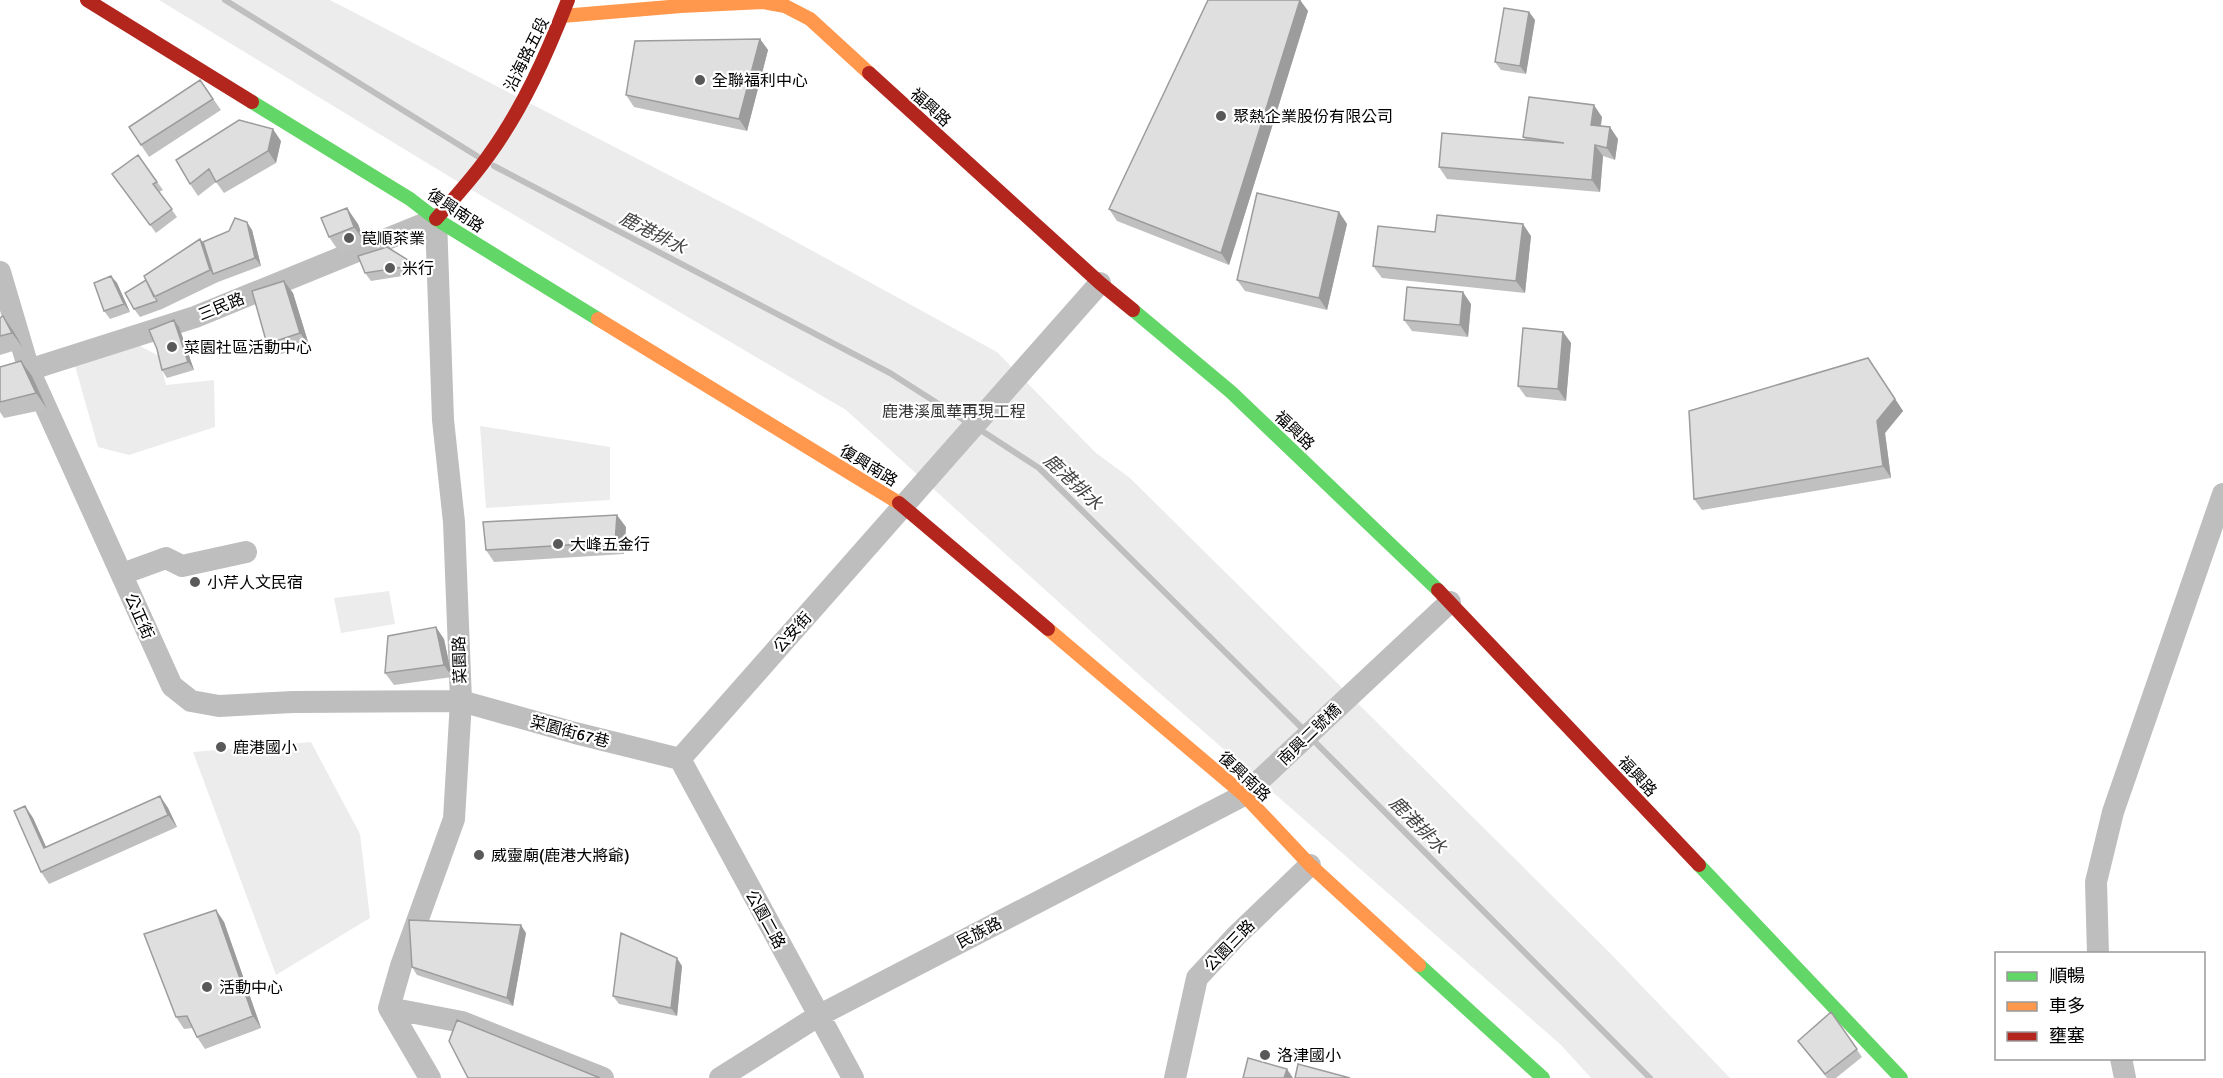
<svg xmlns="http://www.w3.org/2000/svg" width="2223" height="1078" viewBox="0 0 2223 1078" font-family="Signika,'Noto Sans TC',sans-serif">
	<rect width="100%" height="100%" fill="#fff"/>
	<path fill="#ececec" d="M 159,0 L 330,0 L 758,221 L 997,352 L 1096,453 L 1130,478 L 1608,951 L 1730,1078 L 1591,1078 L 1561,1045 L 1147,682 L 846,410 L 460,183 Z
		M 138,345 L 159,356 L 166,385 L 214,380 L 215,427 L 129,455 L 98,447 L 75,366 Z
		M 480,426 L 610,447 L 610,500 L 486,508 Z
		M 389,591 L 395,624 L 341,633 L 334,598 Z
		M 311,742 L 360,834 L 370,918 L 276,975 L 193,752 Z"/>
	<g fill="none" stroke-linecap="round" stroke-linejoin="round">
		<path stroke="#bfbfbf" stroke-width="6" d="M 225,0 L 477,156
			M 494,166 L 890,373 L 970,424
			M 979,429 L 1039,468 L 1305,731
			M 1312,739 L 1650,1078"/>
		<path stroke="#bebebe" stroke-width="22" d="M 0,272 L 29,370 L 172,686 L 191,701 L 219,706 L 293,702 L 461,701 L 575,733 L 680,759
			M 0,379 L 195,317 L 436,219 L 443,420 L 454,522 L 461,701 L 454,819 L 401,966 L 389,1008 L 430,1078
			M 122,574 L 166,558 L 182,566 L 246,552
			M 680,759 L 1100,283
			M 680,759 L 853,1078
			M 2098,954 L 2096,882 L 2113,812 L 2223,494
			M 389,1008 L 462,1022 L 603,1078
			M 2121,1058 L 2125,1078
			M 720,1078 L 818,1016 L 1244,795 L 1450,602
			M 1175,1078 L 1197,978 L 1236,936 L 1310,865"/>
		<path stroke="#63d668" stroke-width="14" d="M 252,102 L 410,199 L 436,219 L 598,319
			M 1133,310 L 1231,392 L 1438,590
			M 1699,865 L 1901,1078
			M 1419,965 L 1543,1078"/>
		<path stroke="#ff974d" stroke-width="14" d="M 562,16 L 681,6 L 763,2 L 785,6 L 810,19 L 869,73
			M 598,319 L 899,503
			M 1048,629 L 1244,795 L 1310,865 L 1419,965"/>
		<path stroke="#b3261e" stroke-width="14" d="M 87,0 L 252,102
			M 869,73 L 1100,283 L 1133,310
			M 436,219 C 454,198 473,178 489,155 C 523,108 547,54 568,0
			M 899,503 L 1048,629
			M 1438,590 L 1699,865"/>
	</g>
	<path fill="#c0c0c0" d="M 1300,0 L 1308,11 L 1229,265 L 1117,221 L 1109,209 Z
		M 1529,12 L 1535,20 L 1526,74 L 1501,70 L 1495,62 Z
		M 760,39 L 768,50 L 747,131 L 634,107 L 626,95 Z
		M 200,80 L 221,110 L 149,157 L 129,127 Z
		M 1602,117 L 1601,126 L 1618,139 L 1615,160 L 1603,156 L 1600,192 L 1447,179 L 1439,167 L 1525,139 L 1523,137 Z
		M 281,141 L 276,163 L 224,193 L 216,182 L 198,196 L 190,184 L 176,160 Z
		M 138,155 L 163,190 L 159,192 L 177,217 L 156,233 L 112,174 Z
		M 1339,212 L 1347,224 L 1327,310 L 1245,291 L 1237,280 Z
		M 358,224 L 365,243 L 340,253 L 329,237 Z
		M 252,230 L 261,266 L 218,282 L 162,309 L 140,317 L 134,309 L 200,239 L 203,242 Z
		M 1435,232 L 1531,236 L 1525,293 L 1382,278 L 1373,266 Z
		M 416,265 L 421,273 L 371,281 L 365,273 Z
		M 111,276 L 117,283 L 130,312 L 110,319 L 104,311 Z
		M 284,281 L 293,293 L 309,345 L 275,356 L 267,344 Z
		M 1471,304 L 1468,337 L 1412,331 L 1404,320 Z
		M 0,318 L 14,332 L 23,348 L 0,355 Z
		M 179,327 L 194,370 L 167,378 L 162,370 Z
		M 1563,332 L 1571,343 L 1566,401 L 1526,397 L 1518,386 Z
		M 21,361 L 32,376 L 47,409 L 4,418 L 0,412 L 0,367 Z
		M 1876,370 L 1903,411 L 1885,433 L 1891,478 L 1702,510 L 1694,499 Z
		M 626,527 L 624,554 L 494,562 L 486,550 Z
		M 444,639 L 452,677 L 394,685 L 385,673 Z
		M 160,796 L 168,808 L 177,827 L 49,884 L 41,872 L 25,806 L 33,818 L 46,847 Z
		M 216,910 L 224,922 L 261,1028 L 205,1049 L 197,1037 L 193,1028 L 184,1029 L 176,1017 Z
		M 526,933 L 513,1006 L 417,975 L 412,967 Z
		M 682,966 L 677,1016 L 619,1004 L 613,996 Z
		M 1831,1012 L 1862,1057 L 1836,1078 L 1827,1078 L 1798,1041 Z"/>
	<path fill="#9c9c9c" d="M 1300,0 L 1308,11 L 1229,265 L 1221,253 Z
		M 1529,12 L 1535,20 L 1526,74 L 1520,66 Z
		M 760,39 L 768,50 L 747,131 L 739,119 Z
		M 1594,105 L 1602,117 L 1599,136 L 1591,125 Z
		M 1610,127 L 1618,139 L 1615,160 L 1607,148 Z
		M 273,129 L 281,141 L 276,163 L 268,151 Z
		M 1595,145 L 1603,156 L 1600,192 L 1592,180 Z
		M 347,208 L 358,224 L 365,243 L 354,227 Z
		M 1339,212 L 1347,224 L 1327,310 L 1319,298 Z
		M 247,222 L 252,230 L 261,266 L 255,258 Z
		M 1523,224 L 1531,236 L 1525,293 L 1516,281 Z
		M 200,239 L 208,250 L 213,274 L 210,270 Z
		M 111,276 L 117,283 L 130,312 L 124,304 Z
		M 284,281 L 293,293 L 309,345 L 300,333 Z
		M 1463,292 L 1471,304 L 1468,337 L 1460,325 Z
		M 3,316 L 14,332 L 23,348 L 12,333 Z
		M 174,320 L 179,327 L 194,370 L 188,362 Z
		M 1563,332 L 1571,343 L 1566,401 L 1558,389 Z
		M 21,361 L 32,376 L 47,409 L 36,393 Z
		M 1876,370 L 1903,411 L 1885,433 L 1891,478 L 1883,466 L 1877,421 Z
		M 617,515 L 626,527 L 624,554 L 615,542 Z
		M 436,627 L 444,639 L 452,677 L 444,665 Z
		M 160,796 L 168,808 L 177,827 L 168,815 Z
		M 25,806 L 33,818 L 52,860 L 44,848 Z
		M 216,910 L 224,922 L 261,1028 L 253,1016 Z
		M 521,925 L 526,933 L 513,1006 L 507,998 Z
		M 677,958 L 682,966 L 677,1016 L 671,1008 Z
		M 1287,1069 L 1293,1078 L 1284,1078 Z"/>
	<path fill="#dfdfdf" stroke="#9c9c9c" stroke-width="1.5" d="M 1208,0 L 1300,0 L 1221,253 L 1109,209 Z
		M 1504,8 L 1529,12 L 1520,66 L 1495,62 Z
		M 760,39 L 739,119 L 626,95 L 635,41 Z
		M 200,80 L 213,99 L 141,145 L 129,127 Z
		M 1529,97 L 1594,105 L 1591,125 L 1610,127 L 1607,148 L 1595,145 L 1592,180 L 1439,167 L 1442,133 L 1564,143 L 1523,137 Z
		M 239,120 L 273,129 L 268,151 L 216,182 L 209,169 L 190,184 L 176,160 Z
		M 138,155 L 157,182 L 153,184 L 172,209 L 150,225 L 112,174 Z
		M 1257,193 L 1339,212 L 1319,298 L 1237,280 Z
		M 347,208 L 354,227 L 329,237 L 321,218 Z
		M 1437,215 L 1523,224 L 1516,281 L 1373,266 L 1378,226 L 1435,232 Z
		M 235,218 L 247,222 L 255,258 L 213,274 L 203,242 L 229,231 Z
		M 200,239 L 210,270 L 154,297 L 144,276 Z
		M 387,247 L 416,265 L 365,273 L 358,256 Z
		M 111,276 L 124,304 L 104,311 L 94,283 Z
		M 146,280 L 157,301 L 134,309 L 125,293 Z
		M 284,281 L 300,333 L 267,344 L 252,291 Z
		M 1407,287 L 1463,292 L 1460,325 L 1404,320 Z
		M 3,316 L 12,333 L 0,336 L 0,318 Z
		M 174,320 L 188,362 L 162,370 L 157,349 L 149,330 Z
		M 1523,328 L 1563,332 L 1558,389 L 1518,386 Z
		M 1868,358 L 1895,399 L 1877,421 L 1883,466 L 1694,499 L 1689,411 Z
		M 21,361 L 36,393 L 0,402 L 0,367 Z
		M 617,515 L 615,542 L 486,550 L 483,522 Z
		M 436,627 L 444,665 L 385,673 L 388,636 Z
		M 160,796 L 168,815 L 41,872 L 14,811 L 25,806 L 44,848 Z
		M 216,910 L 253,1016 L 197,1037 L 187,1016 L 176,1017 L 144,934 Z
		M 409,920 L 521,925 L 507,998 L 412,967 Z
		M 621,933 L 677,958 L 671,1008 L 613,996 Z
		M 1831,1012 L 1857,1049 L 1825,1074 L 1798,1041 Z
		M 457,1020 L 600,1078 L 468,1078 L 449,1041 Z
		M 1248,1058 L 1287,1069 L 1284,1078 L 1243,1078 Z
		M 1298,1064 L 1350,1078 L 1295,1078 Z"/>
	<g fill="#595959" stroke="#fff" stroke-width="2">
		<circle cx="700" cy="80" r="6"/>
		<circle cx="1221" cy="116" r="6"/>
		<circle cx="349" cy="238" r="6"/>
		<circle cx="390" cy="268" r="6"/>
		<circle cx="172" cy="347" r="6"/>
		<circle cx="558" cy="544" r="6"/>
		<circle cx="195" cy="582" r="6"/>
		<circle cx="221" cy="747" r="6"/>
		<circle cx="479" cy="855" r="6"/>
		<circle cx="207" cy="987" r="6"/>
		<circle cx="1265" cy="1055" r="6"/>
	</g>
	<g text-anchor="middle" stroke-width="4.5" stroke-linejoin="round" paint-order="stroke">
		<g font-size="16" fill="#000" stroke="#fff">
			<text transform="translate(526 54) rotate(-64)" y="6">沿海路五段</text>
			<text transform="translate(931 107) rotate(42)" y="6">福興路</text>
			<text transform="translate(456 210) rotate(34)" y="6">復興南路</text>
			<text transform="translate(221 306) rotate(-22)" y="6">三民路</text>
			<text transform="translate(1295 430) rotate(44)" y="6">福興路</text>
			<text transform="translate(869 465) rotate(31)" y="6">復興南路</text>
			<text transform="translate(140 616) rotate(66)" y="6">公正街</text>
			<text transform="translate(792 632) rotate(-48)" y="6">公安街</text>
			<text transform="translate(459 660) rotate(-92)" y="6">菜園路</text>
			<text transform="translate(570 731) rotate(15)" y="6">菜園街67巷</text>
			<text transform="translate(1309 734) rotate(-44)" y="6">南興二號橋</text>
			<text transform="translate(1245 776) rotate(43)" y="6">復興南路</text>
			<text transform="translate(1638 776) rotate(47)" y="6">福興路</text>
			<text transform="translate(766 919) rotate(61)" y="6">公園二路</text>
			<text transform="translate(979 932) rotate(-27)" y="6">民族路</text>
			<text transform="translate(1229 945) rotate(-46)" y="6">公園三路</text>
		</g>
		<g font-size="16" fill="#000" stroke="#fff" text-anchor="start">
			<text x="712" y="86">全聯福利中心</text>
			<text x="1233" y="122">聚熱企業股份有限公司</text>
			<text x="361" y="244">苠順茶業</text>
			<text x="402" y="274">米行</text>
			<text x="184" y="353">菜園社區活動中心</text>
			<text x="570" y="550">大峰五金行</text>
			<text x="207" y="588">小芹人文民宿</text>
			<text x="233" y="753">鹿港國小</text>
			<text x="491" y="861">威靈廟(鹿港大將爺)</text>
			<text x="219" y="993">活動中心</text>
			<text x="1277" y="1061">洛津國小</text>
		</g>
		<g font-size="16" fill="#333" stroke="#fff">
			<text x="954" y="417">鹿港溪風華再現工程</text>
		</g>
		<g font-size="18" font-style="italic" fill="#444" stroke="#fff">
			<text transform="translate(653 233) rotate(27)" y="6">鹿港排水</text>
			<text transform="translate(1073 482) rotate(43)" y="6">鹿港排水</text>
			<text transform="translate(1418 825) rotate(45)" y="6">鹿港排水</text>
		</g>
	</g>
	<rect x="1995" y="952" width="210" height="108" fill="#ffffff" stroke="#999999" stroke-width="1.5"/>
	<rect x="2007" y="972" width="30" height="9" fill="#63d668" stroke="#999999" stroke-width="1.5"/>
	<text x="2049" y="982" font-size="18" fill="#000000">順暢</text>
	<rect x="2007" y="1002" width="30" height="9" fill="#ff974d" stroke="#999999" stroke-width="1.5"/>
	<text x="2049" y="1012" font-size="18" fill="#000000">車多</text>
	<rect x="2007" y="1032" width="30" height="9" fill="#b3261e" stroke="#999999" stroke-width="1.5"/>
	<text x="2049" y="1042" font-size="18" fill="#000000">壅塞</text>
</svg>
